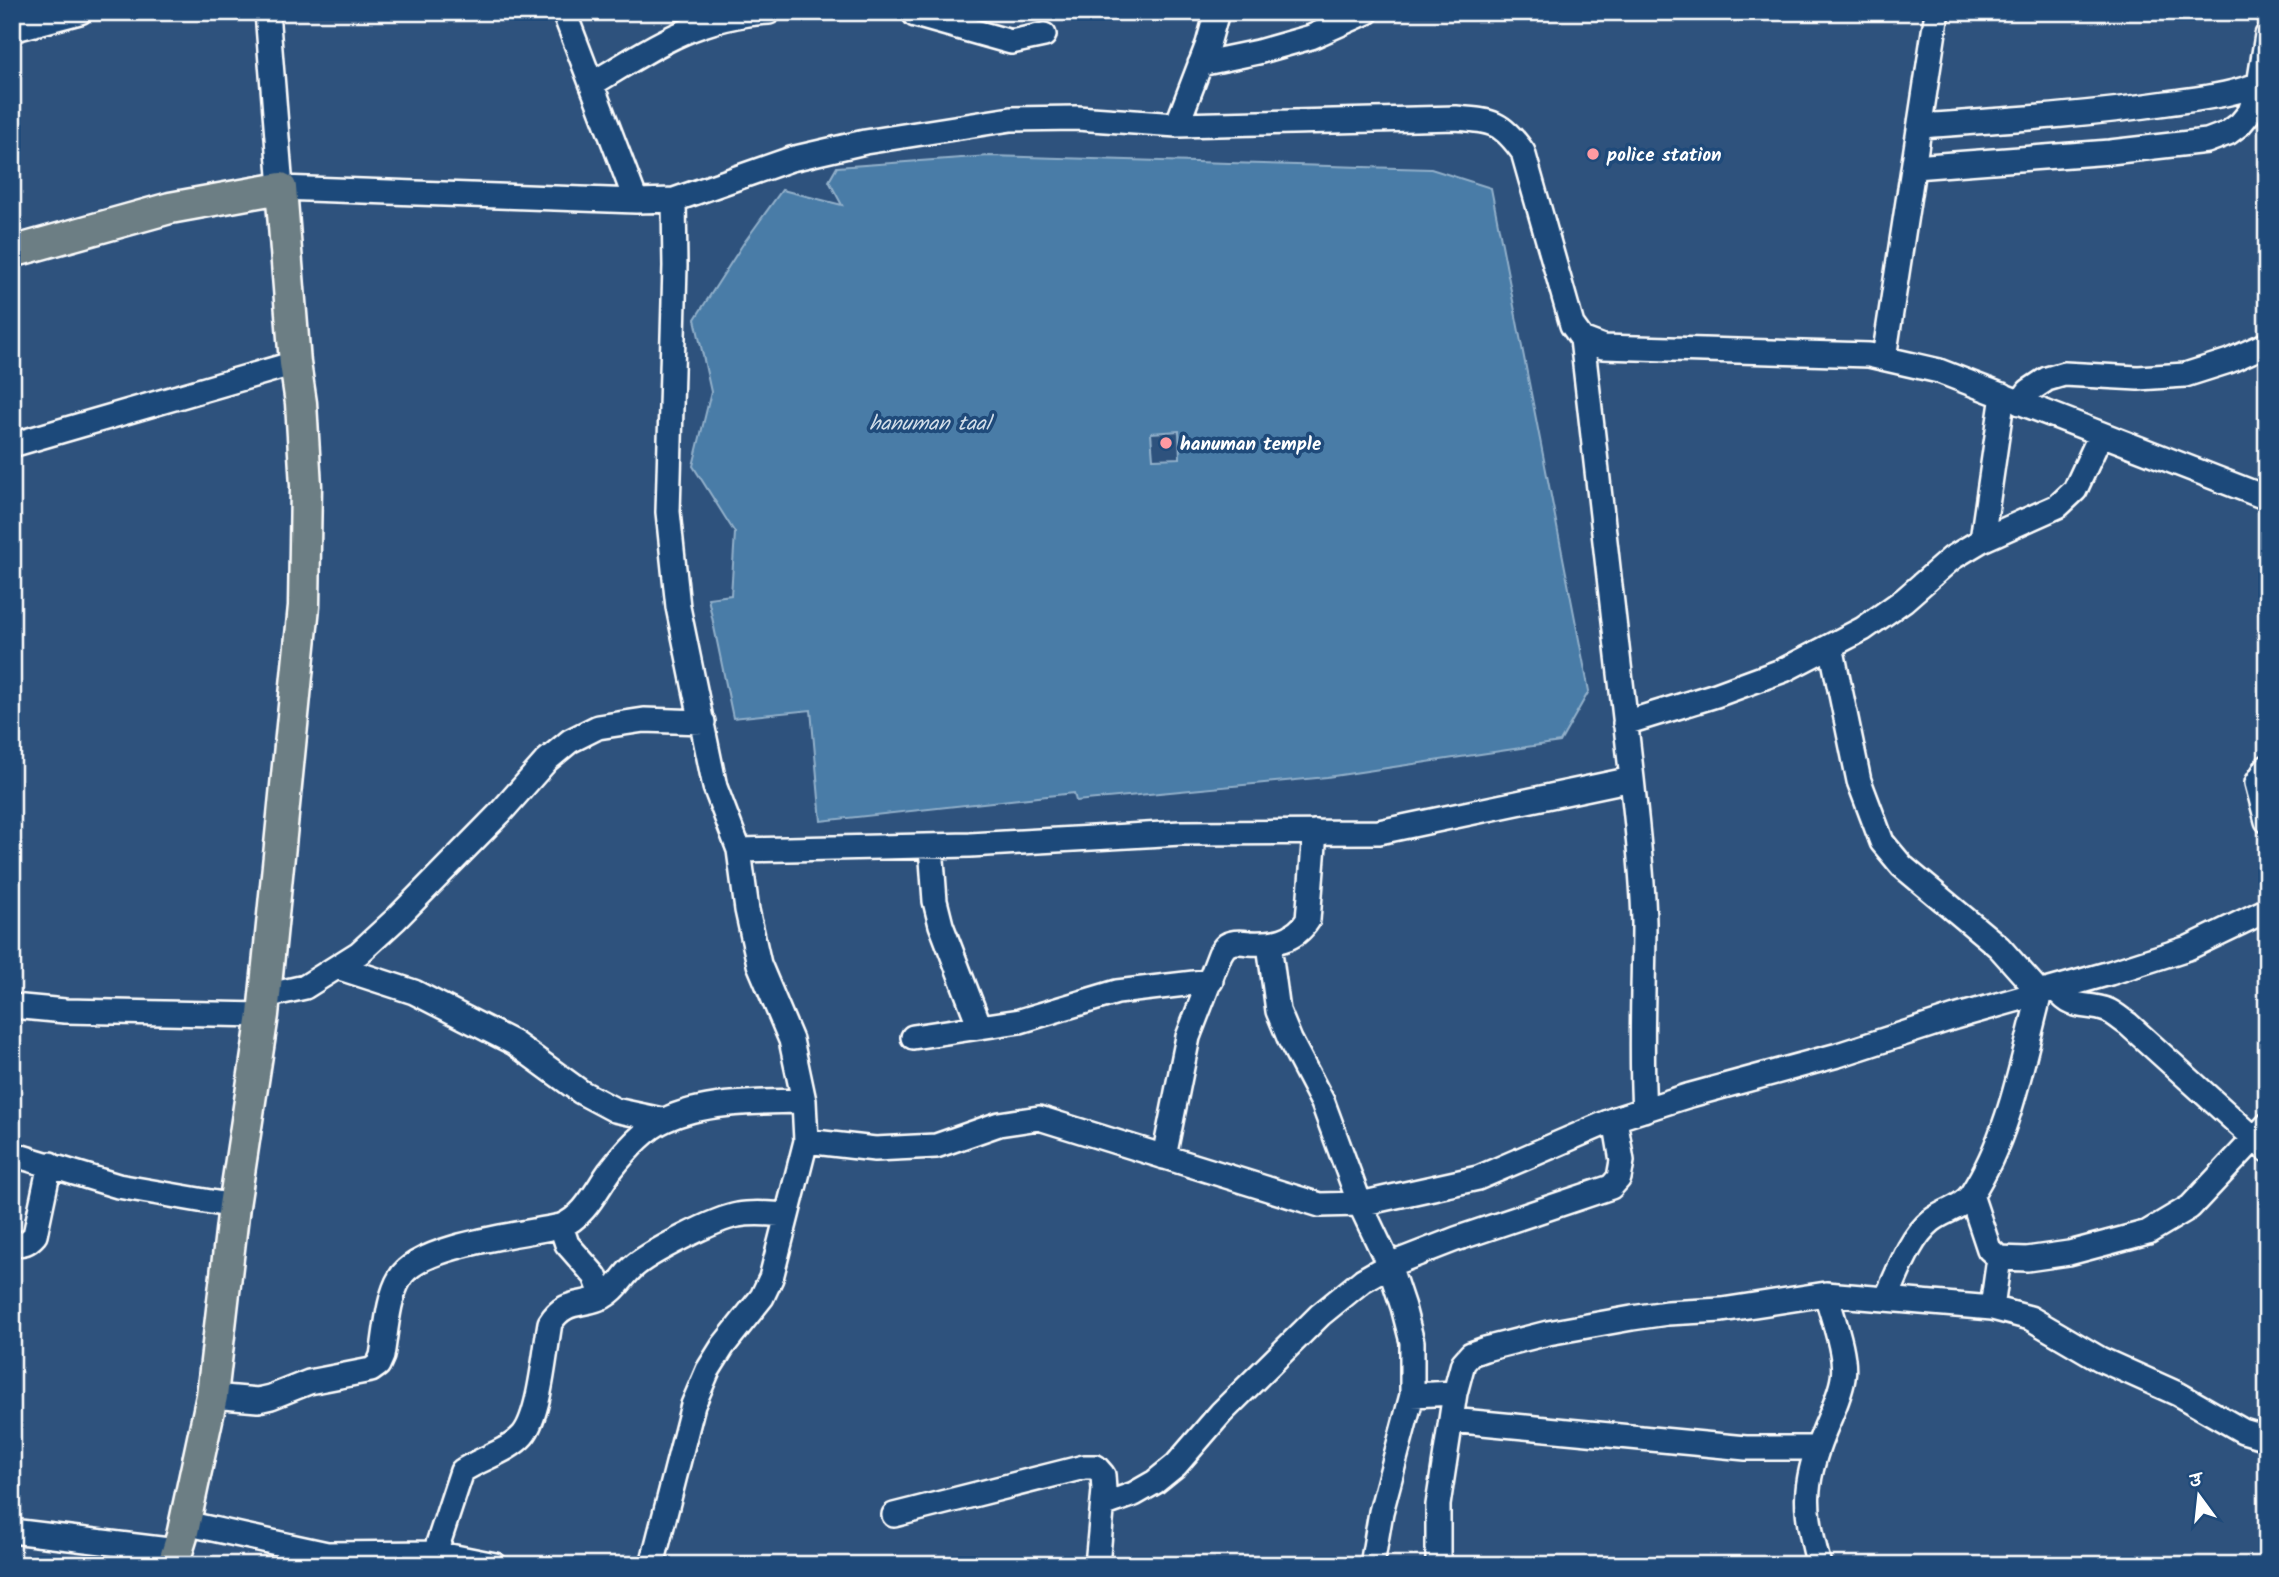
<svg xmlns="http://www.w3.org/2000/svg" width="2279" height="1577" viewBox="0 0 2279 1577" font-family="Kalam,'Playpen Sans Deva',sans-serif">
	<rect width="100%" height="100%" fill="#2e527d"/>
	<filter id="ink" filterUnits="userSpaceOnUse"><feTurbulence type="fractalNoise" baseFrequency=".0143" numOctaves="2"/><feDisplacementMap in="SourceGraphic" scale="14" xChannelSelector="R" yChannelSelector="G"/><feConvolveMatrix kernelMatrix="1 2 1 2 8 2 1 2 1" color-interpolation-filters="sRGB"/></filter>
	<g filter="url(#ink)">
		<path fill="#497ca7" stroke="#92b0ca" stroke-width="2" fill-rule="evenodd" d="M 989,156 L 1431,169 L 1491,188 L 1589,691 L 1560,742 L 1327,777 L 1076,801 L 1074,793 L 821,821 L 811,710 L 733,718 L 708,598 L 731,595 L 735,533 L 693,466 L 711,392 L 695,319 L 743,244 L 782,190 L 842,205 L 829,181 L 837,167 ZM 1179,431 L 1180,458 L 1153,459 L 1151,433 Z"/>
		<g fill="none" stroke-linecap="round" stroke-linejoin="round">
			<defs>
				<path id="minor" d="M 267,12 L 281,188 L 636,201 L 674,200 L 791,159 L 865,142 L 1011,119 L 1077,118 L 1177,125 L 1456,118 C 1492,121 1501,121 1523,152 L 1572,325 L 1582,339 L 1603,347 L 1869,355 L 1939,371 L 2267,498
					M 564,12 L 636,201
					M 915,15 L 1011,42 L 1044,35
					M 12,30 L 80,12
					M 1200,64 L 1258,52 L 1311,37 L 1367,12
					M 592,84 C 651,48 697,16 769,12
					M 1177,125 L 1208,44 L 1217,12
					M 1920,126 C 2002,120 2085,115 2167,103 C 2201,98 2235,95 2267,81
					M 1914,167 L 2110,152 L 2207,141 L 2228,133 L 2240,124 L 2250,112 L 2259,85 L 2267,35
					M 1884,358 L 1937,12
					M 2020,403 L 2029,391 L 2047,379 L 2064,374 L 2138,378 L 2185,375 L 2229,361 L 2267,344
					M 12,445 L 295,363
					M 1982,540 L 2003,395
					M 1831,646 L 1859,781 L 1882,842 L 1902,866 L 1999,947 L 2040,993 C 2022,1061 2010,1135 1971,1195 C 1961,1209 1944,1210 1931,1221 C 1909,1239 1898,1273 1886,1299
					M 1625,723 L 1716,695 L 1784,670 L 1863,629 L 1904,600 L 1952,558 L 1982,540 L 2058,506 L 2075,490 L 2101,434
					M 2267,767 L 2257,783 L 2267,821
					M 1632,779 C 1637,827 1643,875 1644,923 C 1644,985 1640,1047 1644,1110
					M 931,846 L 935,901 L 941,925 L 980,1027
					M 739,850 L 970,845 L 1181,833 L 1379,832 L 1632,779 L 1582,339
					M 1269,944 L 1278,1011 L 1290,1040 L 1323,1103 L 1360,1204 L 1389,1265 L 1403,1307 L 1412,1342 L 1412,1395
					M 337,967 L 414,992 L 514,1043 L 581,1092 L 615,1110 L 662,1120
					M 2056,989 C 2075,1013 2085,1001 2109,1011 C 2115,1014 2122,1020 2128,1024 L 2267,1150
					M 265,996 L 305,987 L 359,953 L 396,919 L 500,813 L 547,760 L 570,741 L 598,727 L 644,720 L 703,722
					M 12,1006 L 65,1011 L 263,1015
					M 913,1037 L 1020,1021 L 1117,992 L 1211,981
					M 806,1141 L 875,1149 L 936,1146 L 999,1124 L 1039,1118 L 1320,1205 L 1360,1204 L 1478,1178 L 1615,1119 L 1687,1096 L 1838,1055 L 1955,1017 L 2110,973 L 2188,948 L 2267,910
					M 12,1154 L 118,1186 L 234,1206
					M 1164,1157 L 1188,1037 L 1220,954 C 1222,951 1224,947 1227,945 C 1233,941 1242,942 1249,943 C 1273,944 1294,942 1308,920 L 1315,832
					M 1971,1195 L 1989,1249 L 1999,1258 L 2027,1259 L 2069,1253 L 2148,1232 L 2190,1207 L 2267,1125
					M 561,1226 L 567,1244 L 595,1276 L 603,1297
					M 12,1243 C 23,1245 28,1243 35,1235 L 50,1164
					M 1992,1308 L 1999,1258
					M 212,1396 L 258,1400 L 271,1397 L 309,1382 L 371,1370 L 378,1365 L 382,1356 C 386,1333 388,1297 400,1278 C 418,1245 524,1234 561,1226 C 585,1216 595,1192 610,1171 C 624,1153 644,1129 665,1120 C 704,1101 761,1102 804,1101
					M 1451,1420 L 1746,1448 L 1817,1448
					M 1103,1505 L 1134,1494 L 1155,1482 L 1176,1465 L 1221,1413 L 1320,1315 L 1363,1280 L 1389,1265 L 1456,1239 L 1611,1187 L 1619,1178 L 1622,1161 L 1615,1119
					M 894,1515 L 1084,1467 L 1096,1467 L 1103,1475 L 1104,1490 L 1097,1565
					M 185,1523 L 327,1554 L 435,1553 L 495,1565
					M 12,1531 L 177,1551
					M 435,1553 L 462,1471 C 481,1458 508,1452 523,1435 C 540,1415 545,1350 550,1323 C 566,1297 584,1308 606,1295 C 618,1288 622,1277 632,1268 C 648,1253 717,1218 738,1215 C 754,1212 771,1214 787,1215
					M 652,1565 L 693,1405 L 708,1370 L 723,1346 L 762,1297 L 771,1278 L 806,1141 L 804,1101 L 791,1040 L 759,964 L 747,910 L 739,850 L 715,787 L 678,607 L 668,512 L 675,266 L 674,200
					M 1372,1565 L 1381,1512 L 1412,1395 L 1455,1393
					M 1438,1565 L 1438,1505 L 1455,1393 L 1463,1363 L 1471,1354 L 1485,1349 L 1548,1333 L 1632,1318 L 1667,1313 L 1722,1310 L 1826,1294 L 1992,1308 L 2030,1318 L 2100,1359 L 2178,1394 L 2243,1431 L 2267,1438
					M 1819,1565 C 1804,1511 1802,1486 1823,1434 C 1830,1416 1840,1397 1843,1378 C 1847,1355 1832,1316 1826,1294"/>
				<path id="major" d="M 12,252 L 170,208 L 281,188 L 295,363 L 301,403 L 306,486 L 304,606 L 263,1015 L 234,1206 L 212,1396 L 182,1536 L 173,1565"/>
			</defs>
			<use href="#minor" stroke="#fff" stroke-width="28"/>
			<use href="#major" stroke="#fff" stroke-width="35"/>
			<use href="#minor" stroke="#1f4a7a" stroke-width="23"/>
			<use href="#major" stroke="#6c7e84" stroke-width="30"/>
		</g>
	</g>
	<g fill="#ff9aa2" stroke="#1f4a7a" stroke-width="2.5">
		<circle cx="1593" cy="154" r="7"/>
		<circle cx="1166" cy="443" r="7"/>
	</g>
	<g text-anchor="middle" stroke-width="7" stroke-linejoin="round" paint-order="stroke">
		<g font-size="19" font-weight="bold" fill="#fff" stroke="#1f4a7a" text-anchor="start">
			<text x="1607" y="161">police station</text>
			<text x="1180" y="450">hanuman temple</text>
		</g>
		<g font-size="21" font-style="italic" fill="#d2dee9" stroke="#1f4a7a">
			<text x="930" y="430">hanuman taal</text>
		</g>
	</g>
	<rect width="2279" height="1577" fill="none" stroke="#1f4a7a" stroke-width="42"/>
	<rect x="21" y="21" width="2237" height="1535" fill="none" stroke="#fff" stroke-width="2.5" filter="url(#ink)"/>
	<g transform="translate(2199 1496) rotate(345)" stroke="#1f4a7a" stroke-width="5" paint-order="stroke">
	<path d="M0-5L12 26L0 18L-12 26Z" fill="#ffffff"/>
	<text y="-10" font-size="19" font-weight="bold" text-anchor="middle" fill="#ffffff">उ</text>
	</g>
</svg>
